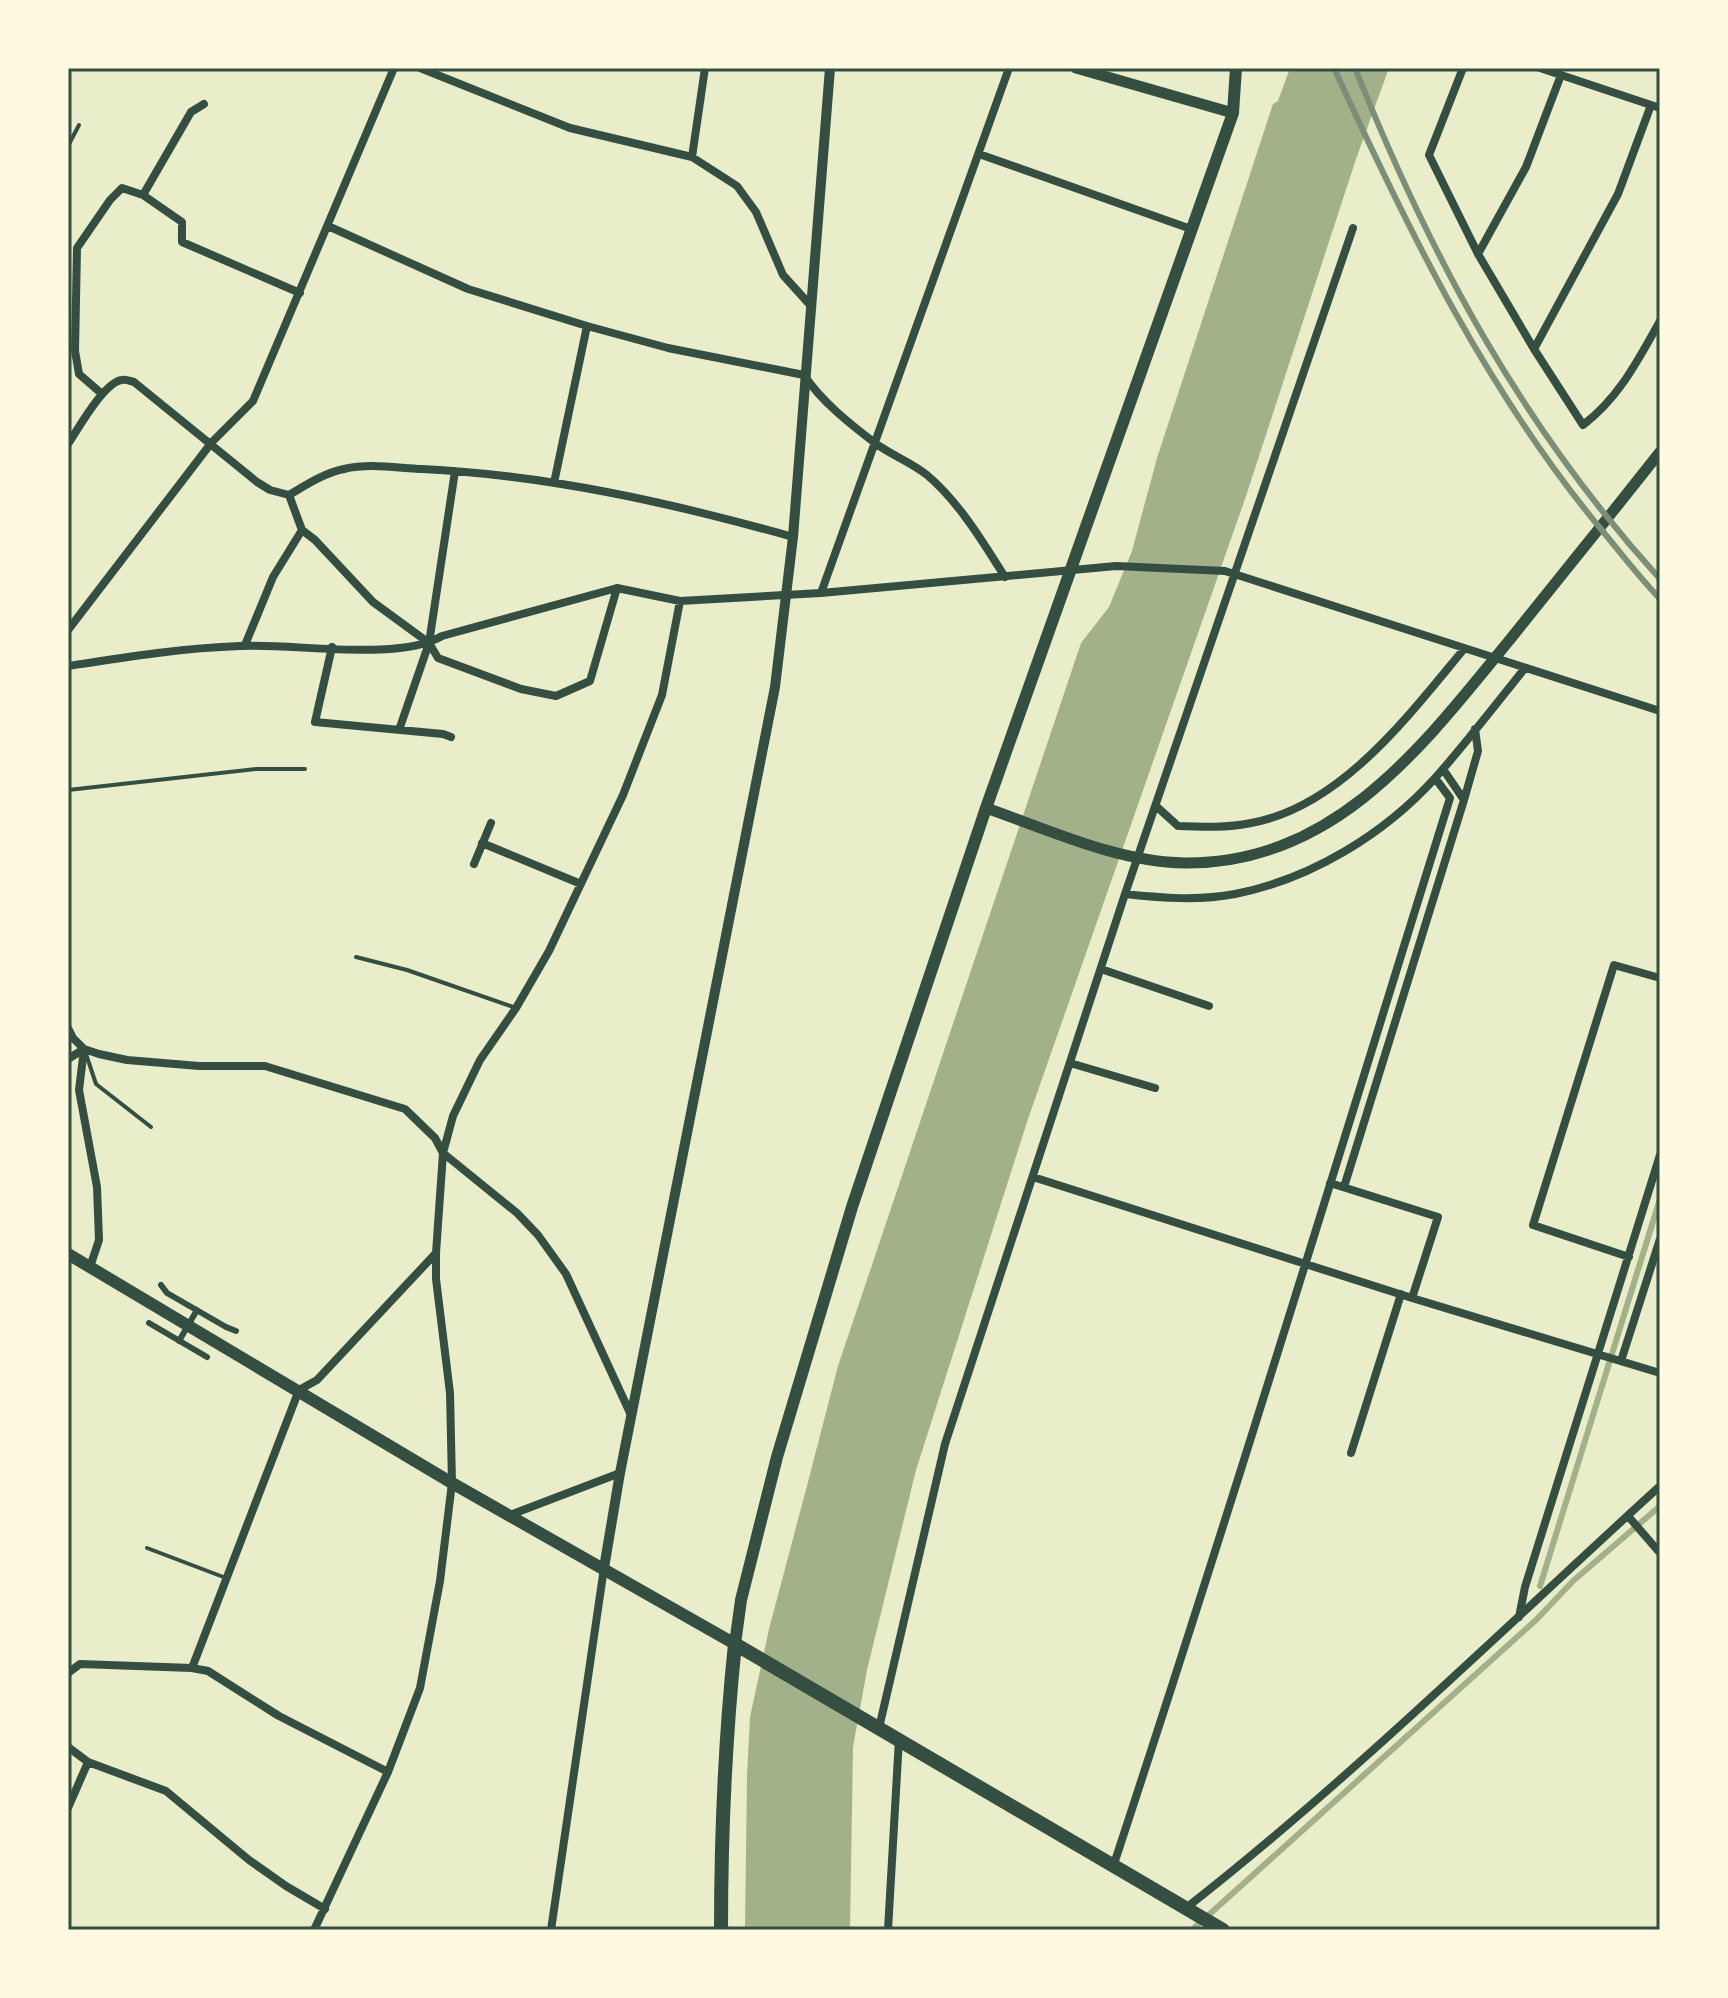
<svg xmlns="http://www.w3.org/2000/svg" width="1728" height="1998" viewBox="0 0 1728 1998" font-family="'Playfair Display',serif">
	<rect width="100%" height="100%" fill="#e9edc9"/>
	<path fill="#a3b18a" d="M 1290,68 L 1389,68 L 1356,159 L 1246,496 L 1028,1119 L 916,1470 L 867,1670 L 853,1747 L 850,1930 L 745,1930 L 747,1775 L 750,1717 L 769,1629 L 808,1482 L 838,1366 L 1081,643 L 1109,607 L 1132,551 L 1157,458 L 1273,104 L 1278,101 Z"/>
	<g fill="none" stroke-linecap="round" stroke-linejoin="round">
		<path stroke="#a3b18a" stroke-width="6" d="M 1540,1586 L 1660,1199
			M 1192,1930 L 1537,1619 L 1573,1581 L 1660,1506"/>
		<path stroke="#344e41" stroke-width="4" d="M 68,146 L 79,125
			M 68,790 L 257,769 L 305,769
			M 356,957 L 407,970 L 516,1008
			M 86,1054 L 96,1084 L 151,1127
			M 147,1548 L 226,1578"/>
		<path stroke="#344e41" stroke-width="6" d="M 161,1285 L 167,1293 L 226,1327 L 236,1331
			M 149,1323 L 207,1357
			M 179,1341 L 197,1310"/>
		<path stroke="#344e41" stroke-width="8" d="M 420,68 L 570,128 L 692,157 L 737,186 L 756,212 L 783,275 L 811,306
			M 1463,68 L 1429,155 L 1478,254 L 1534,349 L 1583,425 C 1619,398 1638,360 1660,321
			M 1540,68 L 1660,108
			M 979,154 L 1191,229
			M 692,157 L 705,68
			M 143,195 L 191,112 L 204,104
			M 328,226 L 468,289 L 587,326 L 668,348 L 804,375 C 821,401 850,424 875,443 C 891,455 911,462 927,475 C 959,502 983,542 1005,577
			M 1478,254 L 1526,167 L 1561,75
			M 1534,349 L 1618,194 L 1651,105
			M 102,394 L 79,374 L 75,351 L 77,248 L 110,200 L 122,188 L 143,195 L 182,222 L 182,242 L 300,293
			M 68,444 C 78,429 104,382 122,380 C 126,379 130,381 134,382 L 257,482 L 270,490 L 289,495 C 306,485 324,473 344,469 C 369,463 397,468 422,469 C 548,475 672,503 793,537
			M 554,483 L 587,326
			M 289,495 L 302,530 L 315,540 L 373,602 L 429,643 L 438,658 L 521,689 L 556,696 L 590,681 L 617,588
			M 821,593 L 1009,68
			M 68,630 L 212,442 L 253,401 L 394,68
			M 245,645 L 273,577 L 302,530
			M 332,647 L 315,722 L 443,734 L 451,737
			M 68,666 C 126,657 182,648 240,646 C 294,643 398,662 442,636 L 617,588 L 680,601 L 821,593 L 1116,566 L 1225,571 L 1660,711
			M 399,730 L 429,643 L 455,471
			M 1464,800 L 1478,751 L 1475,729
			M 1156,806 L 1178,826 C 1202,827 1227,828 1251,823 C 1341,807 1409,715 1464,649
			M 482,843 L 581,884
			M 474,864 L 491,823
			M 1125,894 C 1162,898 1199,901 1235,894 C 1311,879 1385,834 1436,777 C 1467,742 1496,704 1525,668
			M 1101,969 L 1209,1006
			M 68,1028 L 73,1038 L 84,1049 L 99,1054 L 127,1060 L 199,1066 L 265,1066 L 405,1109 L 435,1138 L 443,1153 L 517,1213 L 538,1235 L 566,1274 L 631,1415
			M 84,1049 L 79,1090 L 97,1187 L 99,1240 L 90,1267
			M 68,1059 L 84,1049
			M 1070,1063 L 1155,1088
			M 1033,1177 L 1412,1298 L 1660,1373
			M 1330,1183 L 1438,1217 L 1412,1298
			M 1344,1187 L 1464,800 L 1443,769
			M 1629,1257 L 1533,1225 L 1614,965 L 1660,978
			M 1621,1361 L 1660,1239
			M 1351,1453 L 1401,1294
			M 510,1515 L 620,1473
			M 1628,1516 L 1660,1553
			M 1519,1617 L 1525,1587 L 1660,1155
			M 192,1668 L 299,1390 L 317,1380 L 436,1253
			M 68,1673 L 80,1664 L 192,1668 L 208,1671 L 279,1716 L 388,1772
			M 879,1728 L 945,1444 L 1125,894 L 1353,228
			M 68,1747 L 88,1762 L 166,1791 L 249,1860 L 286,1886 L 325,1909
			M 68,1808 L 88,1762
			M 1113,1867 C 1230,1512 1339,1155 1450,798 L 1435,778
			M 1186,1908 C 1352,1778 1504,1628 1660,1486
			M 314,1930 L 388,1772 L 420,1688 L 440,1581 L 452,1483 L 450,1393 L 436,1279 L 436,1253 L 443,1153 L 453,1116 L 480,1060 L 516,1008 L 549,951 L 623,795 L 662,695 L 680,601
			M 551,1930 L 604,1568
			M 888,1930 L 899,1739"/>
		<path stroke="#344e41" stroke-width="10" d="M 604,1568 L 620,1473 L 775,687 L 793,537 L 830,68"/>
		<path stroke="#344e41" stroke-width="11" d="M 1076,68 L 1233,113
			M 986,808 C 1050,830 1117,862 1185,863 C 1337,864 1425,743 1512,637 C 1562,575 1611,514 1660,452"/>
		<path stroke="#344e41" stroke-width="12" d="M 68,1254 L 452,1483 L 735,1644 L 741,1600 L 777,1457 L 852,1207 L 986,808 L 1233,113 L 1236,68"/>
		<path stroke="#344e41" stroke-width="14" d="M 721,1930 C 721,1834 725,1740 735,1644 L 1223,1930"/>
		<path stroke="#7c8e77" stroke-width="6" d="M 1334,68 C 1409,232 1488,394 1605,534 C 1623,556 1640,578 1660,599
			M 1355,68 C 1431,258 1522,427 1660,579"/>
	</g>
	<rect width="1728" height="1998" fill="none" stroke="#fefae0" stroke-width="140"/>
	<rect x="70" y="70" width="1588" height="1858" fill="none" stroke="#344e41" stroke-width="3"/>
</svg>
